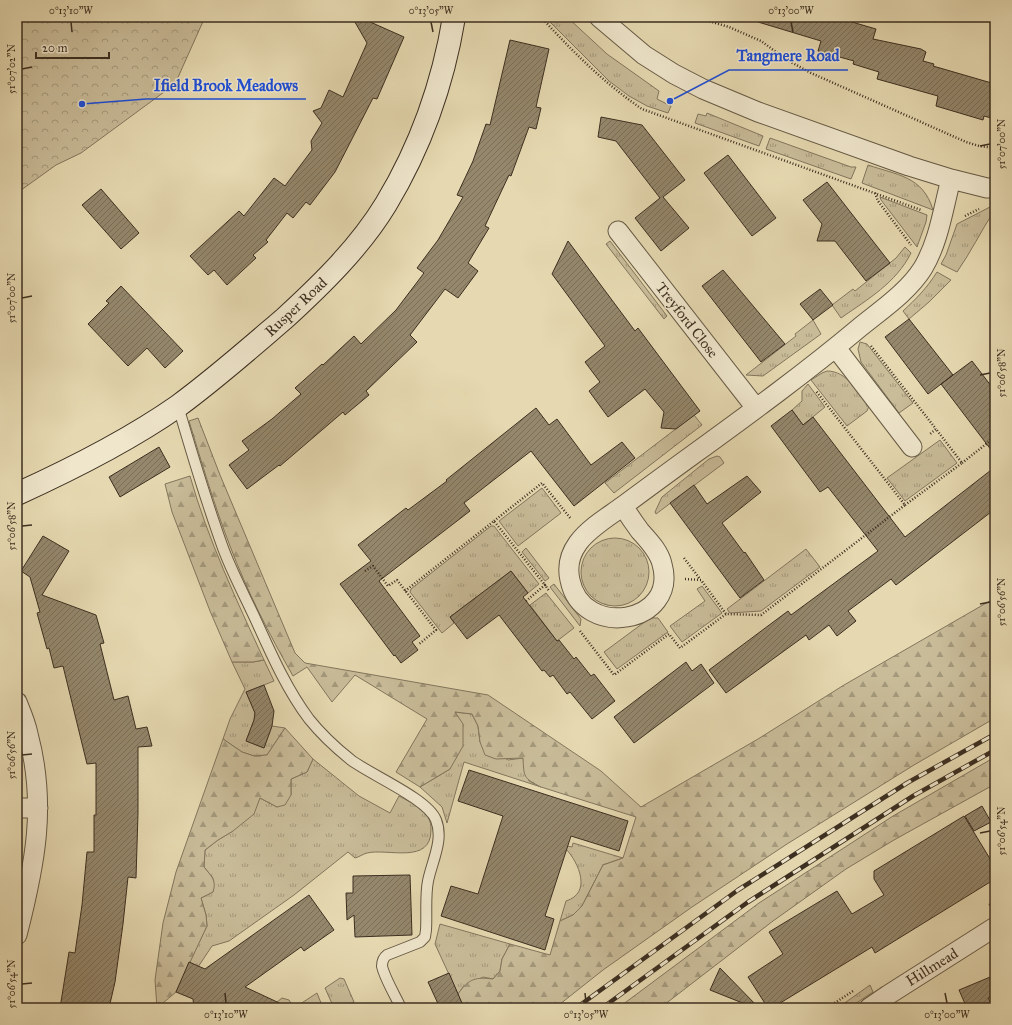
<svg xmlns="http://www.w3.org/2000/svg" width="1012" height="1025" viewBox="0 0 1012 1025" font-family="'IM FELL Great Primer',serif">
	<defs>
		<pattern id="grass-tufts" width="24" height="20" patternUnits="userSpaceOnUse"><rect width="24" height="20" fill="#c9bc99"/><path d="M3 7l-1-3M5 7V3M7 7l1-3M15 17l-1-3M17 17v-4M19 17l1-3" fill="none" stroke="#a4997c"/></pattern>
		<pattern id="forest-firs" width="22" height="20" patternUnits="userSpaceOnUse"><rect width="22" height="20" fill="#c9bc99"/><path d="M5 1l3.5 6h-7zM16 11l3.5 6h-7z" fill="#a4997c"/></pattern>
		<pattern id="park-crowns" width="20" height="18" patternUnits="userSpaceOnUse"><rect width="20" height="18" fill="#c9bc99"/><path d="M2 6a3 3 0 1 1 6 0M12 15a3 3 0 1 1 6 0" fill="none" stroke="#a4997c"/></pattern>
		<pattern id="building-hatch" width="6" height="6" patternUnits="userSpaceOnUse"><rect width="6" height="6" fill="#94876c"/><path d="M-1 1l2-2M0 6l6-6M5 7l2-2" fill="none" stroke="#7a6f58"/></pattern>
	</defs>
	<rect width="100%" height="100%" fill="#e6d9b1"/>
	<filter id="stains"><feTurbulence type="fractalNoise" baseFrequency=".005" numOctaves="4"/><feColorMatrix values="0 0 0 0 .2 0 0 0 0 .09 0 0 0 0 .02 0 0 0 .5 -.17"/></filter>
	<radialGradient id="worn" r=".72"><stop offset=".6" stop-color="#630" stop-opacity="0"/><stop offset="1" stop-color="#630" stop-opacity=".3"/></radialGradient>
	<path fill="url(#grass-tufts)" stroke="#82765d" d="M 545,17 L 567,17 L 607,54 L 659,91 L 657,99 L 671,106 L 668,113 L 647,106 L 629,96 L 609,81 Z
		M 707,113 L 763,136 L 759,146 L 695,123 L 698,114 L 706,116 Z
		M 770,138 L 851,167 L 856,167 L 851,179 L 766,149 Z
		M 868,165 C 897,175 923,176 933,210 L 862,183 Z
		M 880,197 L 927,215 L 926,222 L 917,247 L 881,200 Z
		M 990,207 L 994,211 C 981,231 971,252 957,272 L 941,264 L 946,255 L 957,224 Z
		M 610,241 L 667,316 L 664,319 L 606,244 Z
		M 905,247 L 911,253 C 896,283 868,299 841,318 L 832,305 L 853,289 L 855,291 L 896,258 Z
		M 937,272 L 951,280 L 929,302 L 909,319 L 903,311 C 916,299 927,288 937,272 Z
		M 813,320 L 821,334 L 763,376 L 746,375 L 796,336 L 795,334 Z
		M 860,342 L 867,344 L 913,403 L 899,413 L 861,362 L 858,349 Z
		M 827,371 C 847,371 858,392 869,406 L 867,411 L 847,426 L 811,380 L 822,373 Z
		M 808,384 L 825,407 L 803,425 L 792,410 L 802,401 L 802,391 Z
		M 694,415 L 702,425 L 614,493 L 605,483 Z
		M 940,440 L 957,463 L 905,501 L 887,478 Z
		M 717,456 L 720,457 L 724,463 L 656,514 L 655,512 L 662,497 L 709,459 Z
		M 542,488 L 561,513 L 518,546 L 499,521 Z
		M 491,526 L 494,526 L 539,584 L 528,593 L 511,571 L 450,617 L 454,623 L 442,633 L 410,592 L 411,589 Z
		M581 572a34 34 0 1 1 68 0a34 34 0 1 1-68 0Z
		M 526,548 L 549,578 L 545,581 L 522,552 Z
		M 806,549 L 820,567 L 761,611 L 730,613 L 727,609 Z
		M 554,584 L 581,619 L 580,626 L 550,587 Z
		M 702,586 L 722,613 L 682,642 L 670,626 L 705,601 L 697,589 Z
		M 546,593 L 574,628 L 557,641 L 530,605 Z
		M 650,618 L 658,618 L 668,632 L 617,669 L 604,652 Z
		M 264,660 L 274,681 L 246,692 L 255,713 L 254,720 L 246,741 L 264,748 L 272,726 L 285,728 L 267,755 L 254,756 L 242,752 L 223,739 L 230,719 L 245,689 L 232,662 L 253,662 Z
		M 455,712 L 472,714 L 478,726 L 480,742 L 508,760 L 523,758 L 529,781 L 541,787 L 464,762 L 447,823 L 442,807 L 420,787 L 450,769 Z
		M 313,759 L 359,796 L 390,813 L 399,796 C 413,804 432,811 431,830 C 431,865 388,848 367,853 C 363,854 359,857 355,858 L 348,852 L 294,895 L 229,941 L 212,946 L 198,967 L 189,962 L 207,926 L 206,915 L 201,898 L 213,892 L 213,878 L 204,867 L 205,850 L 218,840 L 233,831 L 260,798 L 277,807 L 291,795 L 291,779 L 307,772 Z
		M 573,843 L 623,858 L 603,865 L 582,906 L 573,915 L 560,921 L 566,901 C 592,893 579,863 566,849 L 567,846 L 572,847 Z
		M 440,924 L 510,944 L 502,959 L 500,971 L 493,979 L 483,977 L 463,987 L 458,994 L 435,944 Z
		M 340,978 L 344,979 L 354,1002 L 339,1008 L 334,1008 L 325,988 Z
		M 870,985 L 873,992 L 849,1008 L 839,1007 Z
		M 317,993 L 323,1008 L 277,1008 L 277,1002 L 282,998 L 289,1000 L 294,1008 Z"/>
	<path fill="url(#forest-firs)" stroke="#82765d" d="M 198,418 L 220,475 L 295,653 L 305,663 L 488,695 L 601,771 L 641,807 L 758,739 L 844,685 L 995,598 L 995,718 L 914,765 L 787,844 L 692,907 L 603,970 L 555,1008 L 464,1008 L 458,994 C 469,978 476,977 493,979 L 500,971 L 502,959 L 510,944 L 550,955 L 560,921 L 573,915 L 582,906 L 603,865 L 623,858 L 636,817 L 541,787 C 523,778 524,777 523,758 L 496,759 L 485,755 L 480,742 L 478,726 L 472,714 L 455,712 L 463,724 L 463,746 L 450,769 L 420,787 L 396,772 L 427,719 L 355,675 L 332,702 L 307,667 L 293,676 C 269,634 247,591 230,546 C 214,505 202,463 189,421 Z
		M 190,476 C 208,540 236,599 264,660 L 253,662 L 232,662 L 210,611 L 172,512 L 165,484 Z
		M 285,728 L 313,759 L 307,772 L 291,779 L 291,795 L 285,805 L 277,807 L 260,798 L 254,814 L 233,831 L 218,840 L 205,850 L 204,867 C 211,876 217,880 213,892 L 201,898 L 206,915 L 207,926 L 176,992 L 157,1008 L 155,980 L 163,923 L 176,872 L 223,739 L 242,752 L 254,756 L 267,755 Z
		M 995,757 L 995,784 L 894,840 L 846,869 L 773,921 L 660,1008 L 618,1008 L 759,903 L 893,816 Z"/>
	<path fill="url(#park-crowns)" stroke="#82765d" d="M 17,17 L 205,17 L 175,84 L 81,153 L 56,165 L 17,193 Z"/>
	<path fill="url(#building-hatch)" stroke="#3c2f21" d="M 352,17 L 359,17 L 404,37 L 377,99 L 373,98 L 335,172 L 310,205 L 306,202 L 293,218 L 287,213 L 266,240 L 268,242 L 253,255 L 256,258 L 227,285 L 214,270 L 208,275 L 190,256 L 239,211 L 244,216 L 274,178 L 285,186 L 312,150 L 311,141 L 322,123 L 313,111 L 321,108 L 329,90 L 343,97 L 367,43 Z
		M 758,17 L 854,17 L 852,22 L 876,29 L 873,39 L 921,49 L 926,52 L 923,61 L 934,64 L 933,66 L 995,84 L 995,119 L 984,116 L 983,120 L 936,106 L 938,96 L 877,79 L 879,72 L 853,64 L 854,61 L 818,51 L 821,41 L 758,22 Z
		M 510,40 L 549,49 L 536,107 L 541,108 L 536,129 L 529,127 L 511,176 L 509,175 L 485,226 L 489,228 L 468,263 L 478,271 L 458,298 L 445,289 L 410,335 L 417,342 L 366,391 L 369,395 L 345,415 L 343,412 L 280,466 L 279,465 L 247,489 L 229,465 L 249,450 L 242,441 L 272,419 L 301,394 L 295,388 L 322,364 L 323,365 L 354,336 L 361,344 L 396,310 L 424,273 L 417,268 L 438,240 L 463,197 L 457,195 L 473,161 L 486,124 L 490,125 Z
		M 601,117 L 642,125 L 685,180 L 663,197 L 689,228 L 661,251 L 635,218 L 660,198 L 616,141 L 598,137 Z
		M 728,155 L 776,218 L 752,236 L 704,173 Z
		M 827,182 L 890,263 L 866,281 L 835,241 L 817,241 L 822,224 L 803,200 Z
		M 101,189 L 139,233 L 121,249 L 82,205 Z
		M 568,241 L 635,331 L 638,328 L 700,411 L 676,429 L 661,428 L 664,412 L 645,389 L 608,417 L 589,391 L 600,382 L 585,362 L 605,346 L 552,274 Z
		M 723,270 L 785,344 L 761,362 L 702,286 Z
		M 121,286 L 183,351 L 165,368 L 147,348 L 128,366 L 88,324 L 109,303 L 106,301 Z
		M 820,289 L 833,305 L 813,320 L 800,304 Z
		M 909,319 L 953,375 L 928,394 L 885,337 Z
		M 972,361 L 995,391 L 995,455 L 941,384 Z
		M 536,408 L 549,425 L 557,419 L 591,465 L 622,442 L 635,458 L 574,506 L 531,451 L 464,503 L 470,511 L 379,581 L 420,636 L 412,642 L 418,650 L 401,663 L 395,655 L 394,656 L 340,584 L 371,561 L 358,545 L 406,508 L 408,510 L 447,481 L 446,480 Z
		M 792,410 L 803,425 L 813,417 L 905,537 L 995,467 L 995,509 L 896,585 L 891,579 L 848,611 L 856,621 L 837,636 L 829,625 L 809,640 L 806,635 L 726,693 L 709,670 L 788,611 L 791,615 L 878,551 L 828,487 L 820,492 L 771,426 Z
		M 159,447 L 170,467 L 120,497 L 109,477 Z
		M 747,476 L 761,492 L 722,523 L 744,553 L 745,552 L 764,580 L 740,598 L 670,503 L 694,485 L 707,504 Z
		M 43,536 L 69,551 L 42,595 L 96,615 L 104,643 L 100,644 L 114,700 L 128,696 L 136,729 L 147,727 L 152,746 L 138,747 L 138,813 L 136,878 L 128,877 L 123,924 L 115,982 L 109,1008 L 60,1008 L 69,952 L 75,953 L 82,905 L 87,852 L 94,852 L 94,815 L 96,815 L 96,763 L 87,764 L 63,666 L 54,668 L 49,648 L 47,649 L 37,613 L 40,612 L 30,577 L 21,571 Z
		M 511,571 L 528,593 L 523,597 L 557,641 L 559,640 L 574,659 L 576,657 L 591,676 L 594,674 L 615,701 L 592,719 L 570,692 L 567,694 L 553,675 L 550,677 L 544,670 L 542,671 L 499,615 L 467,639 L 450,617 Z
		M 686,662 L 692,671 L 701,664 L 714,683 L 634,743 L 614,717 Z
		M 264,685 L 274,711 L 272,726 L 264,748 L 246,741 L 254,720 L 255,713 L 246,692 Z
		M 469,770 L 628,821 L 619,851 L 571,836 L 545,916 L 554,919 L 545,950 L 441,916 L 451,886 L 478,894 L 503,816 L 458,801 Z
		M 982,806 L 991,822 L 974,831 L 965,816 Z
		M 964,816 L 995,867 L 995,879 L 875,953 L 872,947 L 772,1008 L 768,1008 L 748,977 L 783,954 L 769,932 L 837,891 L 852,914 L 884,895 L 874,879 L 874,871 Z
		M 410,875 L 412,935 L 355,937 L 354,915 L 347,920 L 346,893 L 353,893 L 353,876 Z
		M 309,895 L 334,930 L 304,951 L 301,947 L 245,987 L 290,1008 L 194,1008 L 193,999 L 176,992 L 189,962 L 205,969 Z
		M 720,968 L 759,1008 L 755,1008 L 710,990 Z
		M 449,973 L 464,1008 L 440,1008 L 428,982 Z
		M 995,975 L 995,995 L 988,998 L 992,1005 L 966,1006 L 959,990 Z"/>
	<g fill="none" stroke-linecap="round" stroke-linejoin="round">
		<defs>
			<path id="lane" d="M 178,406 C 192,454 206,501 223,548 C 233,575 247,600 259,627 C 273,658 288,691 309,719 C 321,734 336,748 351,760 C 371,775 428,799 436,820 C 444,840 432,861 428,881 C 425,896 427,914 426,930 L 425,937 L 420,942 L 387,955 C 383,958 382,961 382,966 C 384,977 396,997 401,1008"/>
			<path id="street" d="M 599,17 L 644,55 L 674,74 L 703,89 L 758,112 L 909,166 L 951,179 L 987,188 L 995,188
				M 618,231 L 756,408
				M 836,348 L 912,447
				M 623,506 C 628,514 634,523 640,531 C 648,540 659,551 662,564 C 679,624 582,640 570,580 C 567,567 570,554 578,543 C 589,528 608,517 623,506 C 702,447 784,391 859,328 C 881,310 908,292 923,268 C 939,241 943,209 951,179
				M 17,702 C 21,712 26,723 28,734 C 47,805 35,865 17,935
				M 17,808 L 38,808
				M 869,1008 L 888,995 L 995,927"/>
			<path id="secondary" d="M 17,494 C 72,469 128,441 178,406 C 215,379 250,348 285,318 C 322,284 360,247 386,204 C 421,146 443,84 454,17"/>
		</defs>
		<use href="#lane" stroke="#665a45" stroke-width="12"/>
		<use href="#street" stroke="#665a45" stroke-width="21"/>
		<use href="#secondary" stroke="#3c2f21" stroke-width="24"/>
		<path stroke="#3c2f21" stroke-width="2.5" stroke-dasharray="1 2" stroke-linecap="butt" d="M 541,17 C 572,51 604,83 642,109 L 921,210
			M 695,17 L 729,27 L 761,41 L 787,60 L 811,73 L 966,142 L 979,146 L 995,148
			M 875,193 L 878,201 L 911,245
			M 965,216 L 979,209
			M 871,346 L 936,429
			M 962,463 L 995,437
			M 905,505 L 962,463 L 936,429 L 930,434
			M 494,521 L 542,483 L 571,519
			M 684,558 L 700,579
			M 365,571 L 373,566 L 388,586 L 397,580 L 436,630 L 418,645
			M 685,579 L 701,580 L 726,614 L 761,615 L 905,505 L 816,391
			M 405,591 L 494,521 L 545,585 L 546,584
			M 526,601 L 545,585 L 549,591
			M 580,631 L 614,675 L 669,634 L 680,648 L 726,614
			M 989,905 L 995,902
			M 827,1008 L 853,991"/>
		<use href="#lane" stroke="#efe6cc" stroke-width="10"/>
		<use href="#street" stroke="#efe6cc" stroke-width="19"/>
		<use href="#secondary" stroke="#efe6cc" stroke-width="22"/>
		<defs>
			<path id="rail" d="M 576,1008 L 738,890 L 907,783 L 995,734
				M 602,1008 L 748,902 L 913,796 L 995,750"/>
		</defs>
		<use href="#rail" stroke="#3c2f21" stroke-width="4.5"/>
		<use href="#rail" stroke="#efe6cc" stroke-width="3" stroke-dasharray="9" stroke-linecap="butt"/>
	</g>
	<path fill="none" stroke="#3c2f21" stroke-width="1.5" d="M 71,22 L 72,32M 431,22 L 433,32M 791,22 L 793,32M 22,69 L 32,67M 980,146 L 990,144M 22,298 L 32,296M 980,375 L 990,373M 22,526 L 32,525M 980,604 L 990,602M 22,755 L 32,754M 980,833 L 990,831M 22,984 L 32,983M 225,993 L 226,1003M 585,993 L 586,1003M 945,993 L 947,1003"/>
	<g text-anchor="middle" stroke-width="3" stroke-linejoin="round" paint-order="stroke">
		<g font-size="15" fill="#3c2f21" stroke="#efe6cc">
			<text transform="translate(296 307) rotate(-43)" y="5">Rusper Road</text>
			<text transform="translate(687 320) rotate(52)" y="5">Treyford Close</text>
			<text transform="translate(932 967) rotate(-32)" y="5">Hillmead</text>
		</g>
	</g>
	<path fill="none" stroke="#1d4ed8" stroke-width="1.5" d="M670 101L729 70H848M82 104L146 99H306"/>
	<g fill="#1d4ed8" stroke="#efe6cc" stroke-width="1.5">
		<circle cx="670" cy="101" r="4"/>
		<circle cx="82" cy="104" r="4"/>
	</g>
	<g font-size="16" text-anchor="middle" font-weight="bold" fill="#1d4ed8" stroke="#efe6cc" stroke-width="3" stroke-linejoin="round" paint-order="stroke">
		<text x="788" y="61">Tangmere Road</text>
		<text x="226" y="91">Ifield Brook Meadows</text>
	</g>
	<rect width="1012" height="1025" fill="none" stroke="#e6d9b1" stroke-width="44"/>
	<path d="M36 52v6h73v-6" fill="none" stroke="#3c2f21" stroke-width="2"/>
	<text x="42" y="52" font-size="12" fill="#3c2f21" stroke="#efe6cc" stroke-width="3" paint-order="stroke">20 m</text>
	<rect x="22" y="22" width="968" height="981" fill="none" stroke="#3c2f21" stroke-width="1.5"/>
	<g font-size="10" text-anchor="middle" fill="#3c2f21">
		<text x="71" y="14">0°13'10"W</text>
		<text x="431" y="14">0°13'05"W</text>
		<text x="791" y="14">0°13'00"W</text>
		<text transform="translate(11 69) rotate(-90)" y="4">51°07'02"N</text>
		<text transform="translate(1001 144) rotate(-90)" y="4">51°07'00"N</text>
		<text transform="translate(11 298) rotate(-90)" y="4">51°07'00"N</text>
		<text transform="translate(1001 373) rotate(-90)" y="4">51°06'58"N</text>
		<text transform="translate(11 526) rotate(-90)" y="4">51°06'58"N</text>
		<text transform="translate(1001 602) rotate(-90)" y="4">51°06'56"N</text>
		<text transform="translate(11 755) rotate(-90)" y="4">51°06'56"N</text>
		<text transform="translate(1001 831) rotate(-90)" y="4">51°06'54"N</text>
		<text transform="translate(11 984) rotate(-90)" y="4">51°06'54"N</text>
		<text x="226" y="1018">0°13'10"W</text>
		<text x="586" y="1018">0°13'05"W</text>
		<text x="947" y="1018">0°13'00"W</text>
	</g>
	<rect width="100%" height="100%" filter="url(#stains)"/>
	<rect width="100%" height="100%" fill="url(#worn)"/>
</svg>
